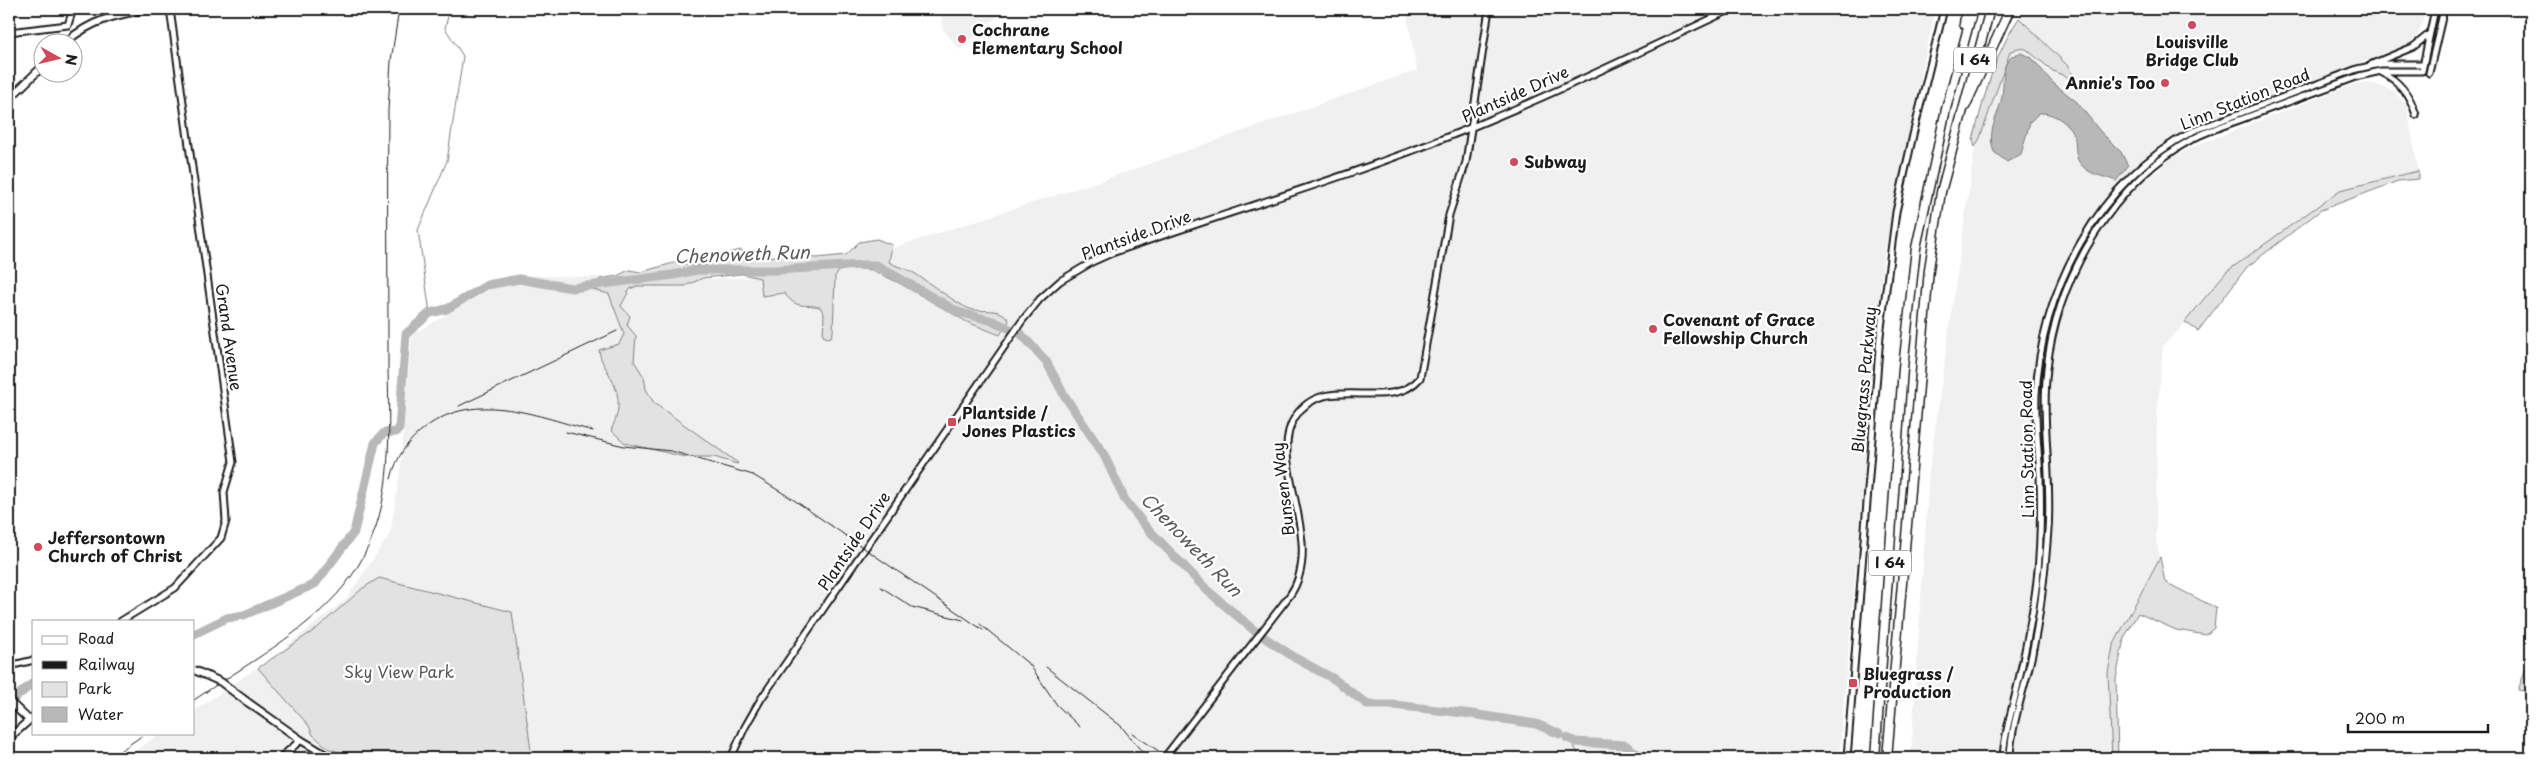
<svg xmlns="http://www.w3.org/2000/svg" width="2540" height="767" viewBox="0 0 2540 767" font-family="'Playpen Sans',sans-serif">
	<rect width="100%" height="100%" fill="#fff"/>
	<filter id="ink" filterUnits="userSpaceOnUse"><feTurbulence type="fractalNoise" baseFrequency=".02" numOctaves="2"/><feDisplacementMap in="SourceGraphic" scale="10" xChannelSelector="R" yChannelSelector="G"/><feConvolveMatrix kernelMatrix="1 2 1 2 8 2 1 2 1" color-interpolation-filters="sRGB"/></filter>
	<g filter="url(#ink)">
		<path fill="#f0f0f0" d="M 940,9 L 1005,9 L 960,50 L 943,29 Z
			M 1406,9 L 1935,9 L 1883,259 L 1839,758 L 125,758 L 161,733 L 194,733 L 194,711 L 277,654 L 346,599 L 390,534 L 400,473 L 412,335 L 515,275 L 689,280 L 831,274 L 902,245 L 1112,177 L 1417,70 Z
			M 2024,9 L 2427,9 L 2418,35 L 2409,44 L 2195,126 L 2158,146 L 2141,161 L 2155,174 L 2170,159 L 2194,146 L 2352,85 L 2368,82 L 2394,91 L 2407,106 L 2418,171 L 2340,190 L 2226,272 L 2193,315 L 2163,346 L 2157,415 L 2156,541 L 2160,557 L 2113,646 L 2108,673 L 2112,758 L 1911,758 L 1929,472 L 1975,147 L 1980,138 L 2010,52 L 2017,48 L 2026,49 L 2053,71 L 2068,66 L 2019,18 Z"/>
		<path fill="#e2e2e2" stroke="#7f7f7f" d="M 2019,18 L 2068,66 L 2076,81 L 2053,71 L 2026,49 L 2017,48 L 2010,52 L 1980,138 L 1975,147 L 1973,140 C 1984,97 1994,55 2019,18 Z
			M 2418,171 L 2418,179 L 2398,181 L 2321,210 L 2247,267 L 2198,331 L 2185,322 L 2226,272 L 2340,190 Z
			M 877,239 L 892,245 L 889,262 C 896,267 906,268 914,273 C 927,281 958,305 970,309 C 982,313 1003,306 1009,321 L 1000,335 L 967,322 L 897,282 L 872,270 L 853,268 L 839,271 L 835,276 L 833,332 L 831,337 L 828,338 L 823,336 L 824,314 L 820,307 C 800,303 798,310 784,293 L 762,296 L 760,278 L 742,274 L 703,278 L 685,286 L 637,286 L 630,289 L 621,306 L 630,316 L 627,325 L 636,336 L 634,361 L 644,377 L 646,389 L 654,403 L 738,463 L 737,464 L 714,457 L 685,457 L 625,443 L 611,430 C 622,408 620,393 608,372 C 604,365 600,359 599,350 L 619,344 L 624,334 L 609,294 L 594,290 L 600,279 L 617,276 L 629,270 L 641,272 L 677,262 L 691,265 L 706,265 L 731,252 L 741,250 L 754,258 L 788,255 L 817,258 L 846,255 L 859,242 Z
			M 2160,557 L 2165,582 L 2216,608 L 2214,628 L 2206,635 L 2176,630 L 2138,613 L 2124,638 L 2116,679 L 2118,758 L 2112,758 L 2108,673 L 2113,646 Z
			M 379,578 L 512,612 L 532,758 L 360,758 L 329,749 L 313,735 L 309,726 L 258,668 L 316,629 L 363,588 Z
			M 2531,655 L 2531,692 L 2518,690 Z"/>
		<path fill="#b8b8b8" stroke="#7a7a7a" d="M 2021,53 L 2032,58 L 2052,82 L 2077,102 L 2099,130 L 2121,152 L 2128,166 L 2116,181 C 2102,175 2089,176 2079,162 C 2075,156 2076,146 2075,139 C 2071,124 2054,112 2039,113 L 2030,122 L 2021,154 L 2007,162 L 1994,152 C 1986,131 1999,116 2002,96 C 2004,85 2002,74 2006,64 C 2009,58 2014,54 2021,53 Z"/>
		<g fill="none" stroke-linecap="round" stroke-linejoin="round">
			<path stroke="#7a7a7a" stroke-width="1" d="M 430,313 L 418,230 L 447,161 L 463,56 L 445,28 L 450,9
				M 1571,740 L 1580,758"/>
			<path stroke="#b8b8b8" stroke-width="9" d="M 194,634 L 227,618 L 244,615 L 315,584 L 354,532 L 375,443 L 384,433 L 396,432 L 399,429 L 406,334 L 430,313 L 447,309 L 487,285 L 519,279 L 572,288 L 673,275 L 697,270 L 775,270 L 863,265 L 876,265 L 958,312 L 993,321 L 1021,334 L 1046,361 L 1064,395 L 1104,455 L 1125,500 L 1146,527 L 1208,591 L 1255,631
				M 1265,638 L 1297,659 L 1334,679 L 1368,705 L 1394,705 L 1472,714 L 1536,724 L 1560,734
				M 9,703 L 34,682
				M 1567,738 L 1576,742 L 1625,745 L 1643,758"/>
			<defs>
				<path id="minor" d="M 68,25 L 73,9
					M 9,32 L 68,25
					M 2372,64 L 2413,47 L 2428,35
					M 2381,72 C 2400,81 2410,95 2416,115
					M 2429,73 L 2444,9
					M 121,621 L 175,588 L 221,538 L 226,521 L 224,492 L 233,462 L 170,9
					M 9,666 L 34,660
					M 280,758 L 301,740
					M 731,758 L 745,727 L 761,699 L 1022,321 L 1040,299 L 1060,281 L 1092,262 L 1112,253 C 1228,212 1346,178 1460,132 C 1552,95 1642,51 1732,9
					M 1164,758 L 1290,595 C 1327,541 1266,461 1295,417 C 1325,370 1389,415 1420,378 L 1449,215 L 1466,162 L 1489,9
					M 1847,758 L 1880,336 L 1896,212 L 1913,135 L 1944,9
					M 2003,758 C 2004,734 2012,711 2017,688 C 2025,652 2033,617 2037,580 C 2041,545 2041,510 2040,475 C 2038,448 2035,422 2036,395 C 2041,290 2098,181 2193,131 L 2357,69 L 2380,64 L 2423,64
					M 2010,758 C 2011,723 2025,688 2032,654 C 2041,613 2045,572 2048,530 C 2052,476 2041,422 2047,368 C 2057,277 2113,182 2194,138 C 2212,129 2232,123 2250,116 C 2286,103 2323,89 2359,76 L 2381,71 L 2422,71 L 2435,9"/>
				<path id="major" d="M 66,42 C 91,20 120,13 152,9
					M 9,99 L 42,67
					M 9,701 L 29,720
					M 246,701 L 301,740 L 331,758
					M 9,738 L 34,716"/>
				<path id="highway" d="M 1964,24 L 1966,9
					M 1965,107 L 2010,9
					M 1875,758 L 1903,368 L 1916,248 L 1946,109 L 1973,9
					M 1887,758 L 1929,269 L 1941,192 L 1990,9"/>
			</defs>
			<use href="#minor" stroke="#1c1c1c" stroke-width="9"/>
			<use href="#major" stroke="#1c1c1c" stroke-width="10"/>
			<use href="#highway" stroke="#1c1c1c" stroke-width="11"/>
			<use href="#minor" stroke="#fff" stroke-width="5"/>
			<use href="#major" stroke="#fff" stroke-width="6"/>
			<use href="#highway" stroke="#fff" stroke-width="8"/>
			<path stroke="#1c1c1c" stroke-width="1" d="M 459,406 L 617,331
				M 566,432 L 624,446 L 671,451 L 753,475 L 791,498 L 983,630
				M 391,479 C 396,457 408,440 426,427 C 477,389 539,417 593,431
				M 881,587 L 912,607 L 963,620
				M 980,624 L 1030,665 L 1057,705 L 1080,727
				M 1046,667 L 1121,726 L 1147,758
				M 194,700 C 242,667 308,631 344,586 C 363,563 376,533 382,504 C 392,456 388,405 388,357 C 388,274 387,192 388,110 L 391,61 L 399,9
				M 1132,733 L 1169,758
				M 110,758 L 146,733"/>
			<defs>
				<path id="major-bridge" d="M 194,670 L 221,682 L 246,701"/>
			</defs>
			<use href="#major-bridge" stroke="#1c1c1c" stroke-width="10" stroke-linecap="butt"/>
			<use href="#major-bridge" stroke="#fff" stroke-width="6"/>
		</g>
	</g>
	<g fill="#d1495b" stroke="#fff" stroke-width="2">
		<circle cx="2192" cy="25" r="5"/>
		<circle cx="962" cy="39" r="5"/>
		<circle cx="2165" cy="83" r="5"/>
		<circle cx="1514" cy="162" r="5"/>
		<circle cx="1653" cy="329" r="5"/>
		<rect x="947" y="417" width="10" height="10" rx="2.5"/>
		<circle cx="38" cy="547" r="5"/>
		<rect x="1848" y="678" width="10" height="10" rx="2.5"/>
	</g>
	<g text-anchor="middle" stroke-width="4.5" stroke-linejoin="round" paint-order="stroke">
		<g fill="#fff" stroke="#606060" stroke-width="1">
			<rect x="1954" y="47.5" width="42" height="25" rx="4"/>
			<rect x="1869" y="550.5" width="42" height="25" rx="4"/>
		</g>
		<g font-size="15" font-weight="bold" fill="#1c1c1c">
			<text x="1975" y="65">I 64</text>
			<text x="1890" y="568">I 64</text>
		</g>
		<g font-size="16" font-weight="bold" fill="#1c1c1c" stroke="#fff" text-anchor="start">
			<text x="972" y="36">Cochrane<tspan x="972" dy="18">Elementary School</tspan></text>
			<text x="2192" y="48" text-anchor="middle">Louisville<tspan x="2192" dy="18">Bridge Club</tspan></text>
			<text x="2155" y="89" text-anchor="end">Annie's Too</text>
			<text x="1524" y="168">Subway</text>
			<text x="1663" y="326">Covenant of Grace<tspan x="1663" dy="18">Fellowship Church</tspan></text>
			<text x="962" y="419">Plantside /<tspan x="962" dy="18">Jones Plastics</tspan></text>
			<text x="48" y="544">Jeffersontown<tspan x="48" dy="18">Church of Christ</tspan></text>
			<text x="1863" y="680">Bluegrass /<tspan x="1863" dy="18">Production</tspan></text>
		</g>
		<g font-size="16" fill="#1c1c1c" stroke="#fff">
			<text transform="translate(1515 94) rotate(-24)" y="6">Plantside Drive</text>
			<text transform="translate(2245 99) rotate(-22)" y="6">Linn Station Road</text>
			<text transform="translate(1136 235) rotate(-20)" y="6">Plantside Drive</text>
			<text transform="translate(229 337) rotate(82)" y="6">Grand Avenue</text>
			<text transform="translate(1864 380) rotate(-85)" y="6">Bluegrass Parkway</text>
			<text transform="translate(2027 449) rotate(-91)" y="6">Linn Station Road</text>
			<text transform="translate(1283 489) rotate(-97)" y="6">Bunsen Way</text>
			<text transform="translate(854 541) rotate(-56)" y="6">Plantside Drive</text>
		</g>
		<g font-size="16" fill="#575757" stroke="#fff">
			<text x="399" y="678">Sky View Park</text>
		</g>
		<g font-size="18" font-style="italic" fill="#5a5a5a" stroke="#fff">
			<text transform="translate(742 255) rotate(-2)" y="6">Chenoweth Run</text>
			<text transform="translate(1191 545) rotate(46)" y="6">Chenoweth Run</text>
		</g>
	</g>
	<rect width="2540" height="767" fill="none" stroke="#fff" stroke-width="30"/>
	<rect x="15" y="15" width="2510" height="737" fill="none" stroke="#1c1c1c" stroke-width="2" filter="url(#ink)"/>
	<rect x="32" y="620" width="162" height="115" fill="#ffffff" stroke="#a4a4a4"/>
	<rect x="42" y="636" width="25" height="8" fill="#ffffff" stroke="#a4a4a4"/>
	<text x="78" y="644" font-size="15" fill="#1c1c1c">Road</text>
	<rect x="42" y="661" width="25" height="8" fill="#1c1c1c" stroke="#a4a4a4"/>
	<text x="78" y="670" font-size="15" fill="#1c1c1c">Railway</text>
	<rect x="42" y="682" width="25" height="15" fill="#e2e2e2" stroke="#a4a4a4"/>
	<text x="78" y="694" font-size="15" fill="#1c1c1c">Park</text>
	<rect x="42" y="707" width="25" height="15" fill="#b8b8b8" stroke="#a4a4a4"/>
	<text x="78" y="720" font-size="15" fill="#1c1c1c">Water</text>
	<g transform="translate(58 58) rotate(98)"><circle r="24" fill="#ffffff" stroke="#a4a4a4"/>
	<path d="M0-4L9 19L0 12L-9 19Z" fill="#d1495b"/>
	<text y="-8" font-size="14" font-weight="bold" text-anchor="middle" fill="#1c1c1c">N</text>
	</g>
	<path d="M2348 724v8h140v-8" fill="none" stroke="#1c1c1c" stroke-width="2.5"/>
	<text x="2355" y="724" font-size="15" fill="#1c1c1c" stroke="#ffffff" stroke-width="4" paint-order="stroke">200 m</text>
</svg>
